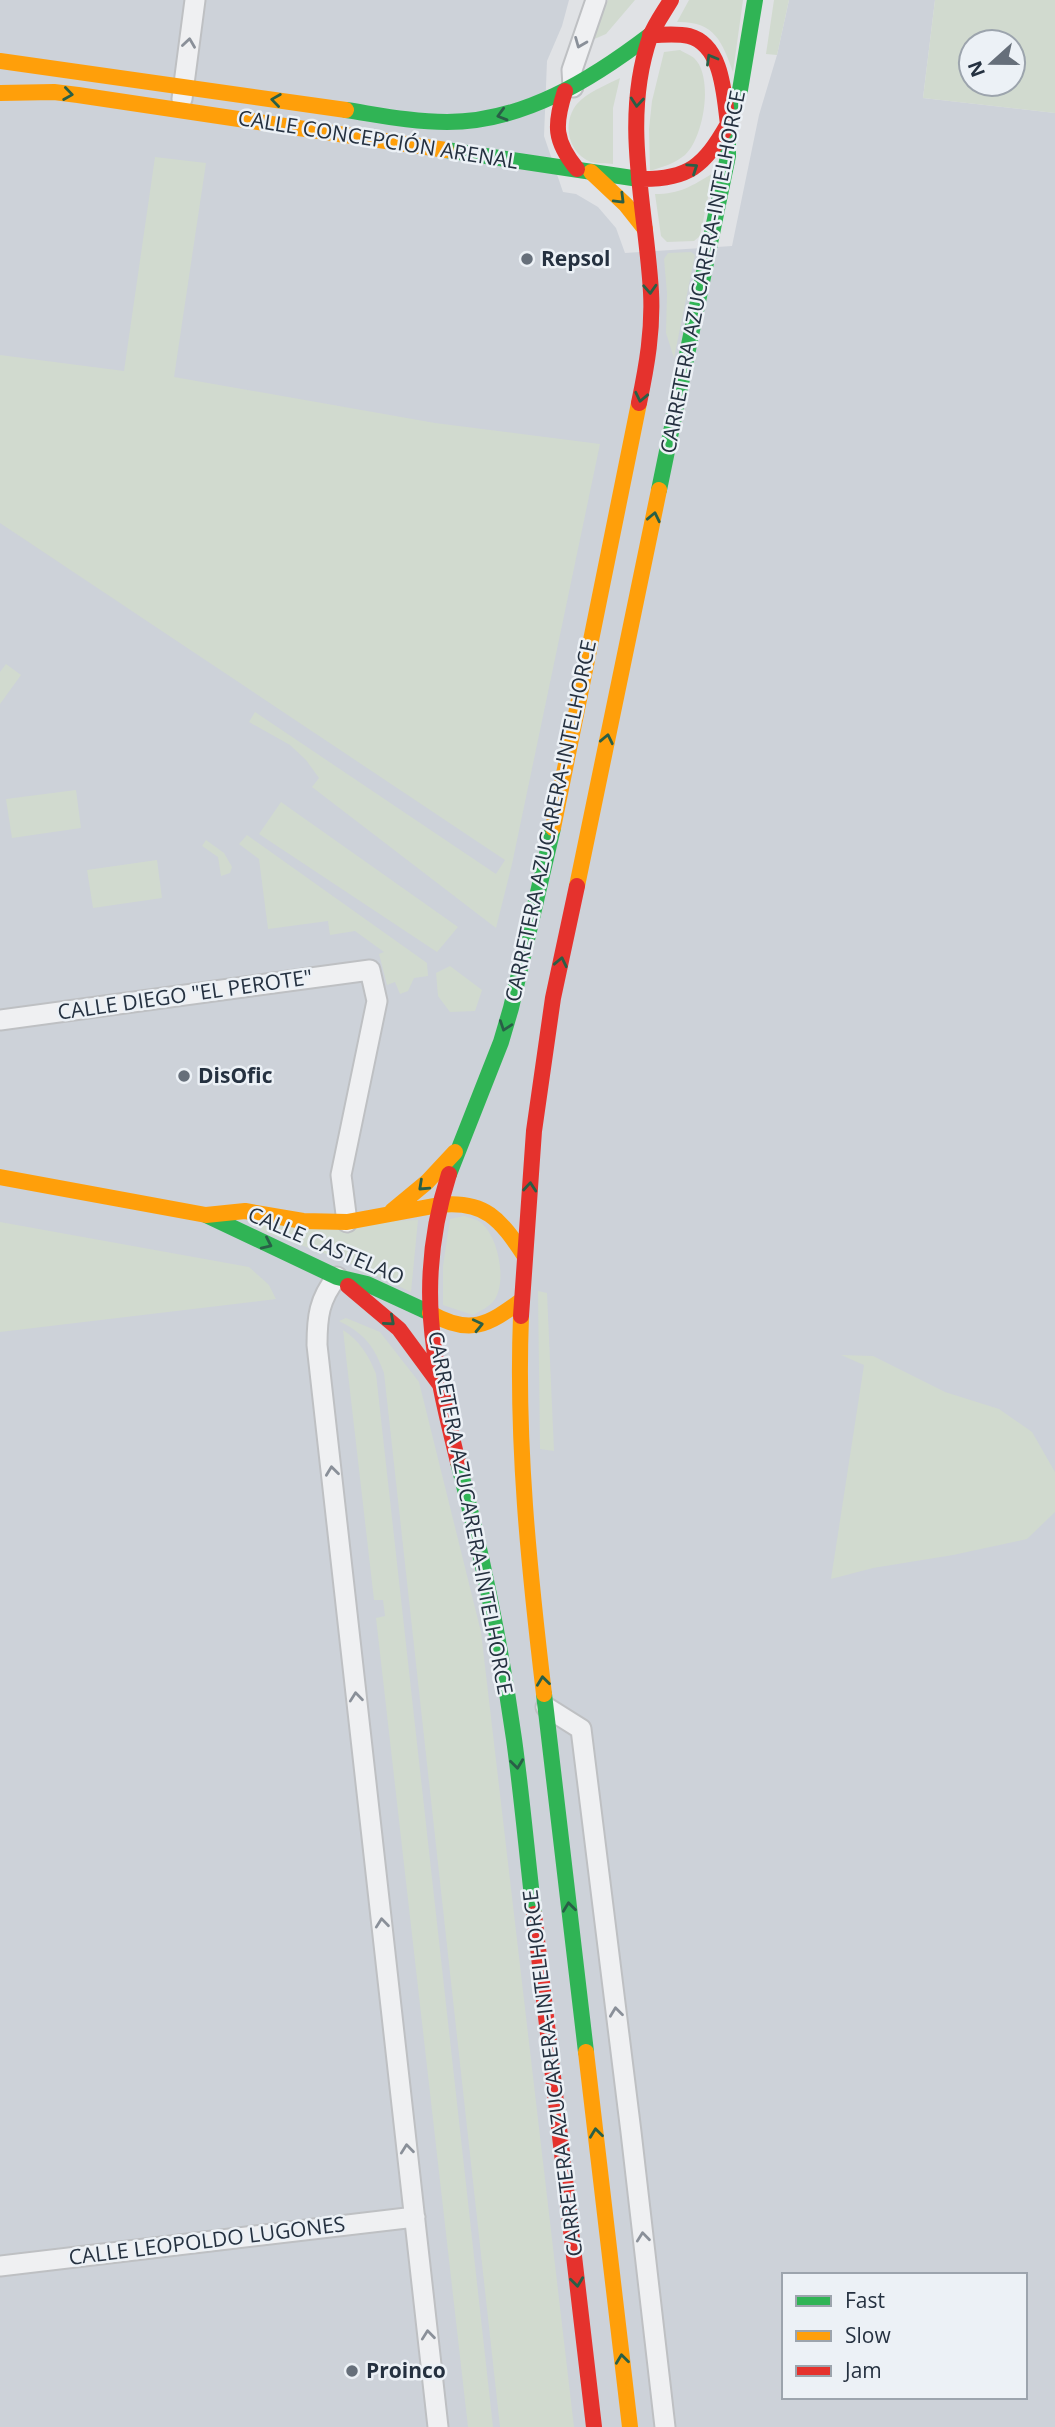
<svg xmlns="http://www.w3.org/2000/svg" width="1055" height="2427" viewBox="0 0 1055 2427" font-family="'Open Sans',sans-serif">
	<rect width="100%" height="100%" fill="#e0e2e5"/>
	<path fill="#cdd2d9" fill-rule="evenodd" d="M 0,0 L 569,0 L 562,26 L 547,61 L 544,136 L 563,192 L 576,194 L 598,207 L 616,228 L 625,253 L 732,246 L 759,115 L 777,55 L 789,0 L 935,0 L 923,98 L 1055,113 L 1055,2427 L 0,2427 ZM 784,2275 L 1025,2275 L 1025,2397 L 784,2397 Z"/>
	<path fill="#d1dacf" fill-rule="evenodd" d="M 608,0 L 635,0 L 606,34 L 592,40 L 590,39 Z
		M 689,0 L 743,0 L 733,72 C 722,41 714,21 677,22 Z
		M 774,0 L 789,0 L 777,55 L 766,54 Z
		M 935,0 L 1055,0 L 1055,113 L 923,98 ZM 971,42 L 1013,42 L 1013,84 L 971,84 Z
		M 680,50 C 684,53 691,55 694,58 C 714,76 704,138 685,155 C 674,164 662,167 650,171 L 649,129 L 652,101 L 664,52 Z
		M 620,78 L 613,108 L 613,164 C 607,163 597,164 591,162 C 565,152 561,116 582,99 C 593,90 608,84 620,78 Z
		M 155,157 L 206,163 L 174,377 L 435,423 L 600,444 L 512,864 L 496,928 L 312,787 L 319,778 L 306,760 L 290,745 L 249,722 L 255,712 L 496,874 L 505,860 L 0,523 L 0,355 L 124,371 Z
		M 713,173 L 700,236 L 694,241 L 667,242 L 661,236 L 655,194 C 680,194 692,186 713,173 Z
		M 691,252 L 695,255 L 674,358 L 666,333 L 667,293 L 664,259 L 668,253 Z
		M 6,664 L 21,675 L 0,704 L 0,672 Z
		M 76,790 L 81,828 L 12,838 L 6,799 Z
		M 281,802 L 458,927 L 437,952 L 259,834 Z
		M 247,835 L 427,963 L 428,976 L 414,978 L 408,991 L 400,994 L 395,982 L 387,985 L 379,954 L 384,952 L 355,931 L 330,935 L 328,921 L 268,929 L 259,859 L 239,844 Z
		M 206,840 L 224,853 L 232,867 L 230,873 L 221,876 L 218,857 L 202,846 Z
		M 157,860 L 162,898 L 93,908 L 87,870 Z
		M 450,966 L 482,990 L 475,1011 L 450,1012 L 438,996 L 436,973 Z
		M 464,1216 C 469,1218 476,1219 480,1222 C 498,1235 507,1280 495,1299 C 491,1306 480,1311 473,1315 L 443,1305 L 443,1266 L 450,1219 Z
		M 418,1220 L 411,1292 L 343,1260 L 261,1231 L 261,1225 Z
		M 0,1222 L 249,1267 L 269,1285 L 276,1299 L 0,1332 Z
		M 538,1291 L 547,1293 L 554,1451 L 540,1449 Z
		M 346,1318 L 380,1332 L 419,1382 L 481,1632 L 574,2427 L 500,2427 L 384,1373 C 374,1346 365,1334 339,1321 Z
		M 343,1330 C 360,1341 369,1356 376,1374 L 493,2427 L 468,2427 L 376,1618 L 385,1616 L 383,1600 L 374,1600 Z
		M 841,1355 L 873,1356 L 945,1392 L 999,1409 L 1032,1432 L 1055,1472 L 1055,1512 L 1027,1539 L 953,1555 L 873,1568 L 831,1579 L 864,1365 Z"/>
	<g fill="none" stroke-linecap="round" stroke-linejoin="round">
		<defs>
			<path id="street" d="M 573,87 L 572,70 L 596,0
				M 182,99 L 195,0
				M 0,1020 L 370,970 L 377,1001 L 341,1175 L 347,1222
				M 337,1277 C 319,1299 317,1317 317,1345 L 438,2427
				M 546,1707 L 581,1729 L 631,2132 L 665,2427
				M 0,2266 L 415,2217"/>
		</defs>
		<use href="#street" stroke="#bec0c3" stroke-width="23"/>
		<use href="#street" stroke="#eff0f2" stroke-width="19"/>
		<path stroke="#30b455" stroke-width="16" d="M 346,110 C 379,115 413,122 447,122 C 523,122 591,80 650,35
			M 446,150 L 639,179
			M 659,490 L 728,156 L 728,124 L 740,90 L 755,0
			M 449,1174 L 501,1042 L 511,1008 L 553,828
			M 206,1215 L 337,1277 L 367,1284 L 430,1313
			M 458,1462 C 482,1554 501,1646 514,1739 C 522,1797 527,1855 534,1914
			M 544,1694 L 586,2052"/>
		<path stroke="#ff9f0a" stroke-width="16" d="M 0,61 L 346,110
			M 0,93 L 54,92 L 78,95 L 446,150
			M 591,172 L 626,205 L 645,229
			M 553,828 L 639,403
			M 577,886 L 659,490
			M 0,1177 L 206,1215 L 245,1211 L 303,1221 L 347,1222 L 439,1205
			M 439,1205 C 485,1200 500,1219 524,1255
			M 392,1211 L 427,1182 L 455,1152
			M 430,1313 C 470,1336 488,1325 522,1300
			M 521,1316 C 516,1443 529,1568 544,1694
			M 586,2052 L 630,2427"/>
		<path stroke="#e5322d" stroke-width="16" d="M 565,91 C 554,125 554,141 577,169
			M 639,179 C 689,180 704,166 728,124 C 724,96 723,45 689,36 C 677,33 663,35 650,35
			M 639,403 C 647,365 653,330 651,292 C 646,206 621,121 650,37 C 655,24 664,12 671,0
			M 449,1174 C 415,1280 432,1358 458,1462
			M 348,1286 L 399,1329 L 441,1386
			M 521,1316 L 534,1131 L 553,998 L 577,886
			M 534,1914 L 594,2427"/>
	</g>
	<defs><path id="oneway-chevron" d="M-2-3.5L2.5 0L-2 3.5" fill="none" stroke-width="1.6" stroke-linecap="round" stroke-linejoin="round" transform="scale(1.75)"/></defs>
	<g stroke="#8a9099">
		<use href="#oneway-chevron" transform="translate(189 43) rotate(-82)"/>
		<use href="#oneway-chevron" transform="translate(580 43) rotate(112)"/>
		<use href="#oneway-chevron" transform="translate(332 1471) rotate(-97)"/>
		<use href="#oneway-chevron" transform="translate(356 1697) rotate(-96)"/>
		<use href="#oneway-chevron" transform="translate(382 1923) rotate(-96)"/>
		<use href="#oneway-chevron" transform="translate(616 2012) rotate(-97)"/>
		<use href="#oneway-chevron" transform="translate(407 2149) rotate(-96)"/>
		<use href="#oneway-chevron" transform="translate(643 2237) rotate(-96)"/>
		<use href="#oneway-chevron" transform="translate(428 2335) rotate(-96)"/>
	</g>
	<g stroke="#295f47">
		<use href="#oneway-chevron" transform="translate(711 59) rotate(-120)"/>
		<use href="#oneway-chevron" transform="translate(68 94) rotate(8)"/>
		<use href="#oneway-chevron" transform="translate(276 100) rotate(-172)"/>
		<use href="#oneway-chevron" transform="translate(637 102) rotate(95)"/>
		<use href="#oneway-chevron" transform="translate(502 115) rotate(164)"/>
		<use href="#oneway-chevron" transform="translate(693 168) rotate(-34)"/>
		<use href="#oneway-chevron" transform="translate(620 199) rotate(45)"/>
		<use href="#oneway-chevron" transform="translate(650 289) rotate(87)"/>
		<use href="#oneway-chevron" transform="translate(641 397) rotate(102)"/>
		<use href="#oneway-chevron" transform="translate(654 517) rotate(-78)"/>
		<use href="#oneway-chevron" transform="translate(607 739) rotate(-78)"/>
		<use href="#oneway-chevron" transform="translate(561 962) rotate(-78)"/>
		<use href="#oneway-chevron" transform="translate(505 1026) rotate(109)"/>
		<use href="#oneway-chevron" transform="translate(423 1186) rotate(137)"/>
		<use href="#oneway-chevron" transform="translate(530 1187) rotate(-85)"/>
		<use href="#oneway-chevron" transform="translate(267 1244) rotate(25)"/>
		<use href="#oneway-chevron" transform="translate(390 1321) rotate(41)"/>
		<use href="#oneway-chevron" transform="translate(478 1325) rotate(-13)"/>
		<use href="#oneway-chevron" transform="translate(543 1681) rotate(-97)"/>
		<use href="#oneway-chevron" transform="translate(517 1764) rotate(83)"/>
		<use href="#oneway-chevron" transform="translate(569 1907) rotate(-97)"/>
		<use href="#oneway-chevron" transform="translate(596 2133) rotate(-97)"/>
		<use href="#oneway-chevron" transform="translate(577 2282) rotate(83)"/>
		<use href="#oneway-chevron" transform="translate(622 2359) rotate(-97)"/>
	</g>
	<g fill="#666f7a" stroke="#ecf1f6" stroke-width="2.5">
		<circle cx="527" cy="259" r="7"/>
		<circle cx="184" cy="1076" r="7"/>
		<circle cx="352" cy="2371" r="7"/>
	</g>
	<g text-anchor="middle" stroke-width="5" stroke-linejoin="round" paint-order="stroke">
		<g font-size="21" fill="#253140" stroke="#ecf1f6">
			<text transform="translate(378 140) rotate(9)" y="7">CALLE CONCEPCIÓN ARENAL</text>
			<text transform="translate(703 272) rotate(-79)" y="7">CARRETERA AZUCARERA-INTELHORCE</text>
			<text transform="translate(551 821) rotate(-78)" y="7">CARRETERA AZUCARERA-INTELHORCE</text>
			<text transform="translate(185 995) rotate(-8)" y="7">CALLE DIEGO "EL PEROTE"</text>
			<text transform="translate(326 1246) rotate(23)" y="7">CALLE CASTELAO</text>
			<text transform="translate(470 1513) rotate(79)" y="7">CARRETERA AZUCARERA-INTELHORCE</text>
			<text transform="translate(553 2073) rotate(-97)" y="7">CARRETERA AZUCARERA-INTELHORCE</text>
			<text transform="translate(207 2241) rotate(-7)" y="7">CALLE LEOPOLDO LUGONES</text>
		</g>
		<g font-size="21" font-weight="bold" fill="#253140" stroke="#ecf1f6" text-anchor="start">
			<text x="541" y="266">Repsol</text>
			<text x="198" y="1083">DisOfic</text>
			<text x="366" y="2378">Proinco</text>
		</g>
	</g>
	<rect x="782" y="2273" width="245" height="126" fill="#ecf1f6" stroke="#9ca4ad" stroke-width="2"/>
	<rect x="796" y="2296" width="35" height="10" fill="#30b455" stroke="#9ca4ad" stroke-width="2"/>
	<text x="845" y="2308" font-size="21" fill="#253140">Fast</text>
	<rect x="796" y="2331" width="35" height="10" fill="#ff9f0a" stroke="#9ca4ad" stroke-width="2"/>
	<text x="845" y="2343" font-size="21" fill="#253140">Slow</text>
	<rect x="796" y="2366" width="35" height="10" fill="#e5322d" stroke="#9ca4ad" stroke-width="2"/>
	<text x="845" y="2378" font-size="21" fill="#253140">Jam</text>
	<g transform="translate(992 63) rotate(249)"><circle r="33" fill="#ecf1f6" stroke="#9ca4ad" stroke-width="2"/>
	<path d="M0-5L12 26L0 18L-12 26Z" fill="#666f7a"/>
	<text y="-10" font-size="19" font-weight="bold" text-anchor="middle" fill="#253140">N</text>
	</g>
</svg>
